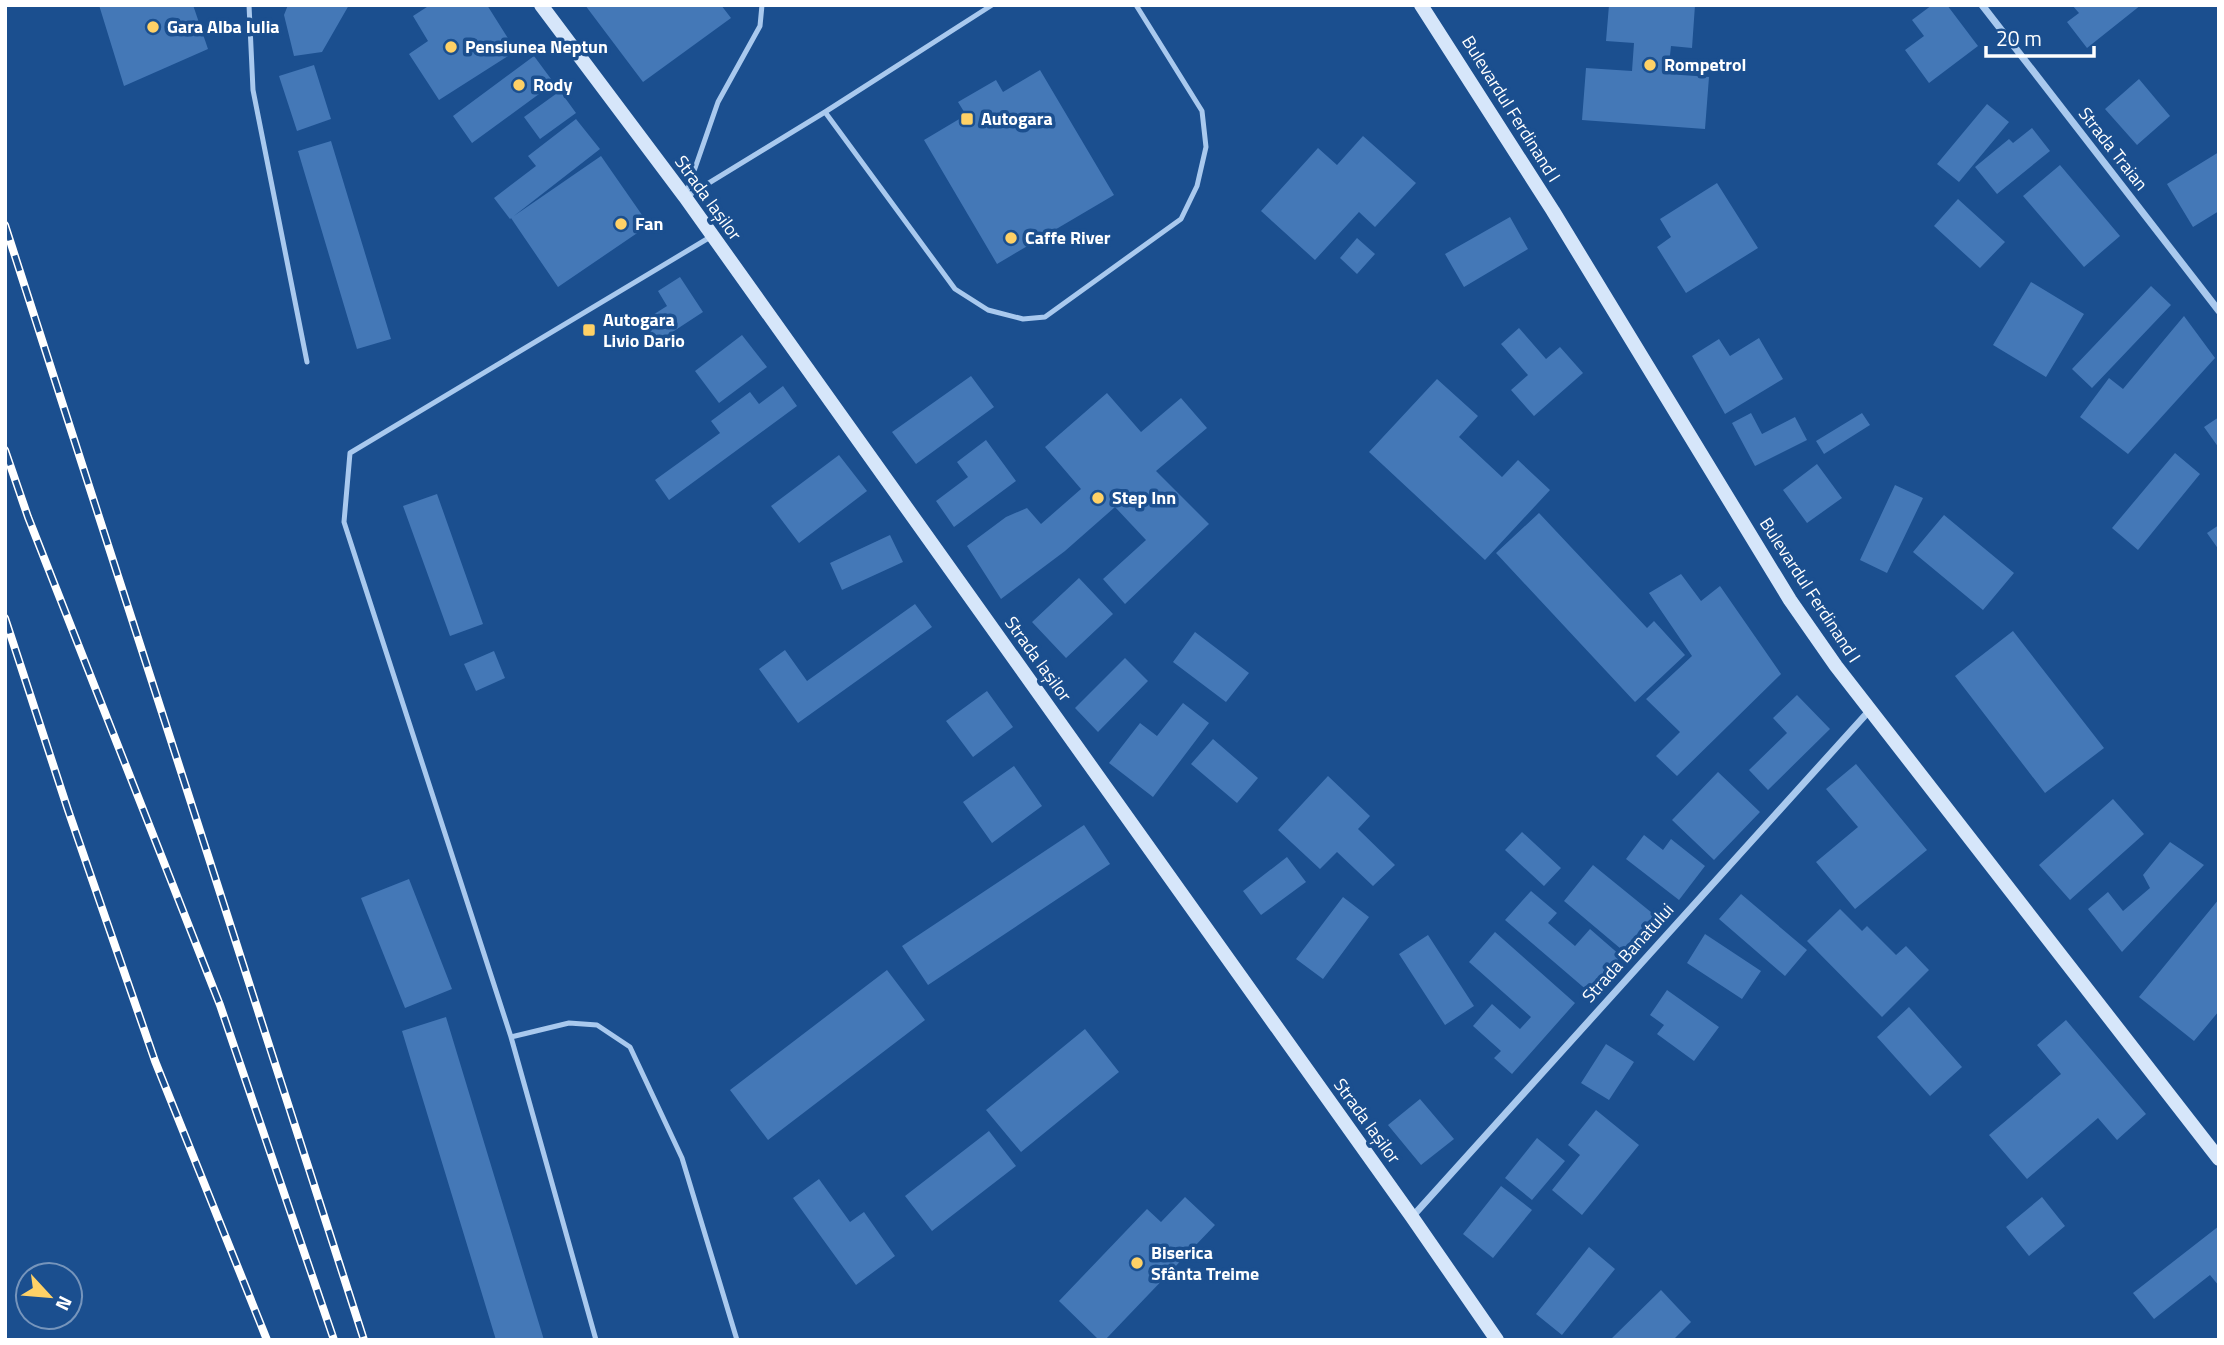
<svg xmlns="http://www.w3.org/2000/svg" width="2224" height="1345" viewBox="0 0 2224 1345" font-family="'Titillium Web',sans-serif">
	<rect width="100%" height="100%" fill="#1b4f8f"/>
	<path fill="#4478b7" d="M 99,5 L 193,5 L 208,49 L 124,86 Z
		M 288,5 L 349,5 L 322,52 L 294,56 L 284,15 Z
		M 430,5 L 487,5 L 516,51 L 439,100 L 409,54 L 428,41 L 413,16 Z
		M 585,5 L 721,5 L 731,18 L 643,82 Z
		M 1609,5 L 1695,5 L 1692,48 L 1671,46 L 1668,74 L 1709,77 L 1705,129 L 1582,120 L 1586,68 L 1632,71 L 1634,43 L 1606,41 Z
		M 1932,5 L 1947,5 L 1978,46 L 1929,83 L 1905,50 L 1924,36 L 1912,20 Z
		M 2072,5 L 2141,5 L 2087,48 L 2067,22 L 2079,13 Z
		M 534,56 L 554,83 L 472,143 L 453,116 Z
		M 314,65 L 331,119 L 297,131 L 279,76 Z
		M 1040,70 L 1114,195 L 997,264 L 924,140 L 966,115 L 958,102 L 996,80 L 1003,92 Z
		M 2139,79 L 2170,116 L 2137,145 L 2105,109 Z
		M 560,91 L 576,113 L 540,139 L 524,117 Z
		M 1987,104 L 2009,122 L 1959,182 L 1937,164 Z
		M 576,119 L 600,149 L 510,219 L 494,198 L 536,166 L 528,156 Z
		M 2032,128 L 2050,151 L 1997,194 L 1975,167 L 2009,139 L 2013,143 Z
		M 1363,136 L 1416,183 L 1375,227 L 1359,212 L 1315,260 L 1261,211 L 1318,148 L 1337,165 Z
		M 331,141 L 391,339 L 357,349 L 298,151 Z
		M 2219,152 L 2219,211 L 2193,227 L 2167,184 Z
		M 601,156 L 649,225 L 558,287 L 511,218 Z
		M 2060,165 L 2120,236 L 2084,267 L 2023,196 Z
		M 1717,183 L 1758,248 L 1686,293 L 1657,247 L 1671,237 L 1660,219 Z
		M 1958,199 L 2005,242 L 1980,268 L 1934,226 Z
		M 1510,217 L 1528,249 L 1464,287 L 1445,254 Z
		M 1357,238 L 1375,254 L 1357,274 L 1340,258 Z
		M 680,277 L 703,312 L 651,346 L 637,325 L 667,306 L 658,291 Z
		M 2031,282 L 2084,314 L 2046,377 L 1993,345 Z
		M 2151,286 L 2171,305 L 2092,388 L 2072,369 Z
		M 2184,316 L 2215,358 L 2128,454 L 2080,417 L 2109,378 L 2123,389 Z
		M 1519,328 L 1546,359 L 1560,347 L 1583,373 L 1534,416 L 1511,390 L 1528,375 L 1501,344 Z
		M 742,335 L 767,367 L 719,403 L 695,371 Z
		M 1759,338 L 1783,379 L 1725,414 L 1692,356 L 1719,339 L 1730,356 Z
		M 971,376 L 994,407 L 916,464 L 892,432 Z
		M 1437,379 L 1478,416 L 1459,437 L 1502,477 L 1518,460 L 1550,490 L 1485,560 L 1369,452 Z
		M 783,386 L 797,406 L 669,500 L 655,480 L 720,433 L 711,421 L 750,392 L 759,404 Z
		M 1107,393 L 1141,432 L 1181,398 L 1207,428 L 1156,471 L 1209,524 L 1125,604 L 1103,579 L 1146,540 L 1115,507 L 1065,551 L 1001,599 L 967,546 L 1006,517 L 1027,508 L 1041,524 L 1081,489 L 1045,447 Z
		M 1751,413 L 1762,434 L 1795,417 L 1807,440 L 1755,466 L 1732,423 Z
		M 1862,413 L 1870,425 L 1824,454 L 1816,441 Z
		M 2219,417 L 2219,448 L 2204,427 Z
		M 986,440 L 1016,481 L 954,527 L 936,501 L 968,477 L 957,462 Z
		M 2175,453 L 2200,474 L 2138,550 L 2112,528 Z
		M 839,455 L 867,491 L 799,543 L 771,506 Z
		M 1817,464 L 1842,498 L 1807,523 L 1783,490 Z
		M 1895,485 L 1923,498 L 1887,573 L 1860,560 Z
		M 437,494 L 483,624 L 450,636 L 403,506 Z
		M 1539,513 L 1647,628 L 1654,621 L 1685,655 L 1635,702 L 1496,553 Z
		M 1944,515 L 2014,573 L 1983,610 L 1913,552 Z
		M 2219,525 L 2219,550 L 2207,533 Z
		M 890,535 L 903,562 L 842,590 L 830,563 Z
		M 1681,574 L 1701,601 L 1720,586 L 1781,674 L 1677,776 L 1656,756 L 1680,732 L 1646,699 L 1692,656 L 1649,593 Z
		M 1079,578 L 1113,614 L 1066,658 L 1032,622 Z
		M 915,604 L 932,627 L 798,723 L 759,669 L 785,650 L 807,681 Z
		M 2013,631 L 2104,748 L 2045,793 L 1955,676 Z
		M 1195,632 L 1249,673 L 1226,702 L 1173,662 Z
		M 494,651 L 505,678 L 476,691 L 464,664 Z
		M 1125,658 L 1148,681 L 1098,732 L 1075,708 Z
		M 987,691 L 1013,727 L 973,757 L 946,721 Z
		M 1797,695 L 1830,729 L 1768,790 L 1749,770 L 1787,733 L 1773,718 Z
		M 1183,703 L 1209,723 L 1153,797 L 1109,763 L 1140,723 L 1157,736 Z
		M 1213,739 L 1258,778 L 1237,803 L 1191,764 Z
		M 1856,764 L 1927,850 L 1855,909 L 1816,862 L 1858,827 L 1826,789 Z
		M 1014,766 L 1042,806 L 992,843 L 963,802 Z
		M 1718,772 L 1760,812 L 1714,860 L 1672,820 Z
		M 1328,776 L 1370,816 L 1358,829 L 1395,865 L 1373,886 L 1337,852 L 1320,869 L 1278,830 Z
		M 2113,799 L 2144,834 L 2070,900 L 2039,865 Z
		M 1084,825 L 1110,864 L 928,985 L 902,946 Z
		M 1522,832 L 1561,868 L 1544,886 L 1505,850 Z
		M 1644,835 L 1663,850 L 1671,839 L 1705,866 L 1679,900 L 1626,859 Z
		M 2170,842 L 2204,865 L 2122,952 L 2088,909 L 2108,892 L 2123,911 L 2150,888 L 2143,875 Z
		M 1287,857 L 1306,882 L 1261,915 L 1243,891 Z
		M 1593,865 L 1657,917 L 1627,954 L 1564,901 Z
		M 409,879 L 452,989 L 405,1008 L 361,898 Z
		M 1531,891 L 1557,913 L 1548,923 L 1575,946 L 1590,929 L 1621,956 L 1589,992 L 1505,920 Z
		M 1741,894 L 1807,950 L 1785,976 L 1719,919 Z
		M 1343,897 L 1369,917 L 1323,979 L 1296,959 Z
		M 2219,899 L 2219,1011 L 2194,1041 L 2139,997 Z
		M 1840,909 L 1862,931 L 1867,926 L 1896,955 L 1906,946 L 1929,970 L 1882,1017 L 1807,941 Z
		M 1495,932 L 1575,1003 L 1512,1074 L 1494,1058 L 1501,1051 L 1473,1026 L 1492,1004 L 1520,1029 L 1531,1017 L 1469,962 Z
		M 1705,934 L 1761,971 L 1742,999 L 1687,963 Z
		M 1428,935 L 1474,1006 L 1445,1025 L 1399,954 Z
		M 887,970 L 925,1020 L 768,1140 L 730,1090 Z
		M 1667,990 L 1719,1027 L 1694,1061 L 1657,1034 L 1664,1025 L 1650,1015 Z
		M 1909,1007 L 1962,1067 L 1930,1096 L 1877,1037 Z
		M 446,1017 L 544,1340 L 496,1340 L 402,1031 Z
		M 2066,1020 L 2146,1114 L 2117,1140 L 2098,1118 L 2027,1179 L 1989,1135 L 2061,1074 L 2037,1045 Z
		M 1085,1029 L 1119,1072 L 1021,1152 L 986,1110 Z
		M 1606,1044 L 1634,1062 L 1609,1100 L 1581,1083 Z
		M 1420,1099 L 1454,1139 L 1421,1165 L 1388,1125 Z
		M 1596,1110 L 1639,1145 L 1582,1215 L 1552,1190 L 1580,1155 L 1568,1145 Z
		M 989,1131 L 1016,1166 L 932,1231 L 905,1196 Z
		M 1537,1138 L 1565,1161 L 1532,1200 L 1505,1178 Z
		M 819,1179 L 850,1222 L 864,1212 L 895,1256 L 856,1285 L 793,1198 Z
		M 1501,1186 L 1532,1210 L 1493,1258 L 1463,1234 Z
		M 1185,1197 L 1215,1225 L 1105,1340 L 1099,1340 L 1059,1301 L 1147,1209 L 1161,1222 Z
		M 2042,1197 L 2065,1226 L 2029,1256 L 2006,1227 Z
		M 2219,1226 L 2219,1286 L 2210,1275 L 2154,1319 L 2133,1293 Z
		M 1589,1247 L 1615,1269 L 1562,1335 L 1536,1314 Z
		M 1661,1290 L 1691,1322 L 1673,1340 L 1610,1340 Z"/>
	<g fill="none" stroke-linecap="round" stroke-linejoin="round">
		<path stroke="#a9c9ee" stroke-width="5" d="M 249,5 L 253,90 L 307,362
			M 825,112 L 955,289 L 988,310 L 1023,319 L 1045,317 L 1181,219 L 1197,186 L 1206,147 L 1202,111 L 1136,5
			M 686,194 L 718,102 L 760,26 L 762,5
			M 686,197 L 825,112 L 992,5
			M 511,1037 L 569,1023 L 597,1025 L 630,1047 L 682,1158 L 737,1340
			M 596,1340 L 511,1037 L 344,522 L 350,453 L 712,236"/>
		<path stroke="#a9c9ee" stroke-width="7" d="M 1982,5 L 2219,311
			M 1412,1217 L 1869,711"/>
		<path stroke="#d6e6fa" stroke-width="14" d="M 541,5 L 685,197 L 1412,1217 L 1497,1340
			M 1421,5 L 1553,211 L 1790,600 L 1836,666 L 2219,1159"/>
		<defs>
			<path id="rail" d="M 5,225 L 364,1340
				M 5,450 L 28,517 L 220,1005 L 334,1340
				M 5,618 L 68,810 L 155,1061 L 267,1340"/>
		</defs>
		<use href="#rail" stroke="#fff" stroke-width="8"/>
		<use href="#rail" stroke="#1b4f8f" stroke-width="5" stroke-dasharray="16" stroke-linecap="butt"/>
	</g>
	<g fill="#ffd166" stroke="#1b4f8f" stroke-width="2.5">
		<circle cx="153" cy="27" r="7"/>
		<circle cx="451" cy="47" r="7"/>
		<circle cx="1650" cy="65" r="7"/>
		<circle cx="519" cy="85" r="7"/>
		<rect x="960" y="112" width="14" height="14" rx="3.5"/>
		<circle cx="621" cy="224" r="7"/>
		<circle cx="1011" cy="238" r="7"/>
		<rect x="582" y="323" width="14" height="14" rx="3.5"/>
		<circle cx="1098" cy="498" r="7"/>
		<circle cx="1137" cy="1263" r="7"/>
	</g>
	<g text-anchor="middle" stroke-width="7" stroke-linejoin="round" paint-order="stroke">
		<g font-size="18" font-weight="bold" fill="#fff" stroke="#1b4f8f" text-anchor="start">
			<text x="167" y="33">Gara Alba Iulia</text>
			<text x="465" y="53">Pensiunea Neptun</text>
			<text x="1664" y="71">Rompetrol</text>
			<text x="533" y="91">Rody</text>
			<text x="981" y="125">Autogara</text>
			<text x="635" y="230">Fan</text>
			<text x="1025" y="244">Caffe River</text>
			<text x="603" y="326">Autogara<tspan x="603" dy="21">Livio Dario</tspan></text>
			<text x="1112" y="504">Step Inn</text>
			<text x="1151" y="1259">Biserica<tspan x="1151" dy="21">Sfânta Treime</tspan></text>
		</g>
		<g font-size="18" fill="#fff" stroke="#1b4f8f">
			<text transform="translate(1511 109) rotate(58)" y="6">Bulevardul Ferdinand I</text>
			<text transform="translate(2113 149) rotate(52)" y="6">Strada Traian</text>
			<text transform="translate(708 198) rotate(54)" y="6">Strada Iașilor</text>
			<text transform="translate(1810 590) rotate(57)" y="6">Bulevardul Ferdinand I</text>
			<text transform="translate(1038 659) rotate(54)" y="6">Strada Iașilor</text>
			<text transform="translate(1628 953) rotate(-48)" y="6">Strada Banatului</text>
			<text transform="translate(1367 1121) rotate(54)" y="6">Strada Iașilor</text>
		</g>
	</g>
	<rect width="2224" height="1345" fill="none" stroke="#ffffff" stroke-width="14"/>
	<g transform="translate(49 1296) rotate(116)"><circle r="33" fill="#1b4f8f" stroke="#7695bc" stroke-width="2"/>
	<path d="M0-5L12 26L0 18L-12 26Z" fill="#ffd166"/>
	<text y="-10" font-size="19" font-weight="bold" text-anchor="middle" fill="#ffffff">N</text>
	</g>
	<path d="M1986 46v10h108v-10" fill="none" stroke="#ffffff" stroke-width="3.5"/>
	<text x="1996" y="46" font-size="21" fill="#ffffff" stroke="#1b4f8f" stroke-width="5" paint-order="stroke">20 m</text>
</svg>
